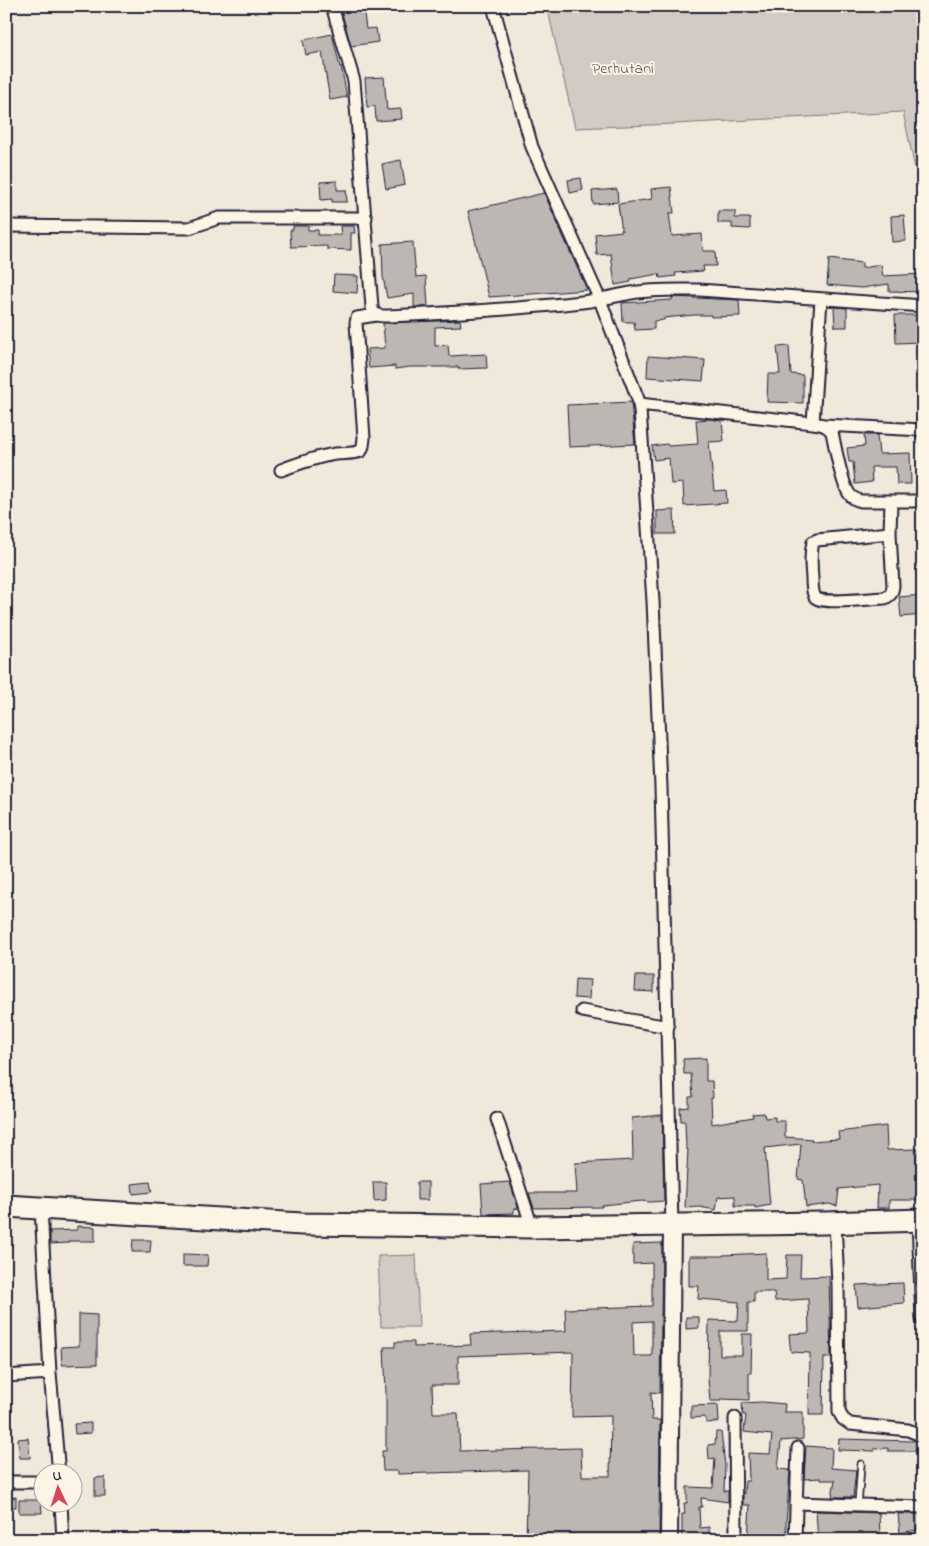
<svg xmlns="http://www.w3.org/2000/svg" width="929" height="1546" viewBox="0 0 929 1546" font-family="'Indie Flower',sans-serif">
	<rect width="100%" height="100%" fill="#efe8db"/>
	<filter id="ink" filterUnits="userSpaceOnUse"><feTurbulence type="fractalNoise" baseFrequency=".02" numOctaves="2"/><feDisplacementMap in="SourceGraphic" scale="10" xChannelSelector="R" yChannelSelector="G"/><feConvolveMatrix kernelMatrix="1 2 1 2 8 2 1 2 1" color-interpolation-filters="sRGB"/></filter>
	<g filter="url(#ink)">
		<path fill="#d1cbc3" stroke="#7a767f" d="M 547,6 L 923,6 L 923,169 L 915,169 L 903,112 L 674,124 L 575,128 Z
			M 416,1255 L 419,1327 L 381,1327 L 378,1256 Z"/>
		<path fill="#bcb7b3" stroke="#22223b" fill-rule="evenodd" d="M 340,6 L 363,6 L 366,29 L 376,28 L 378,42 L 351,46 Z
			M 332,34 L 340,67 L 341,66 L 347,97 L 330,100 L 322,52 L 306,55 L 303,40 Z
			M 384,77 L 387,110 L 401,109 L 402,119 L 376,121 L 375,106 L 367,107 L 365,78 Z
			M 401,160 L 405,185 L 386,189 L 382,164 Z
			M 581,178 L 583,190 L 570,193 L 568,180 Z
			M 337,181 L 337,190 L 346,190 L 347,202 L 332,202 L 332,199 L 321,200 L 320,182 Z
			M 671,187 L 674,213 L 669,213 L 672,236 L 702,234 L 703,251 L 715,251 L 716,266 L 703,266 L 704,271 L 675,273 L 676,276 L 660,278 L 659,274 L 630,279 L 631,282 L 615,285 L 611,254 L 597,255 L 595,234 L 622,231 L 618,204 L 652,199 L 651,189 Z
			M 617,189 L 618,202 L 593,204 L 592,191 Z
			M 544,193 L 587,290 L 489,297 L 468,211 Z
			M 718,211 L 735,211 L 735,218 L 750,218 L 750,229 L 732,228 L 732,223 L 718,223 Z
			M 904,215 L 906,241 L 892,242 L 891,216 Z
			M 293,226 L 308,226 L 308,230 L 318,230 L 318,235 L 341,235 L 340,226 L 354,226 L 355,233 L 351,233 L 351,250 L 327,249 L 327,246 L 291,247 L 290,230 L 293,230 Z
			M 413,242 L 416,277 L 426,276 L 428,306 L 414,307 L 414,294 L 387,298 L 383,277 L 382,244 Z
			M 829,259 L 862,263 L 862,268 L 881,265 L 883,276 L 923,274 L 923,292 L 889,291 L 889,284 L 862,288 L 827,285 Z
			M 334,275 L 358,276 L 357,293 L 333,291 Z
			M 672,297 L 739,300 L 740,316 L 711,317 L 711,315 L 694,315 L 664,318 L 664,320 L 654,321 L 654,329 L 635,330 L 634,322 L 623,322 L 622,303 L 672,300 Z
			M 834,307 L 847,308 L 847,327 L 835,327 Z
			M 895,315 L 923,315 L 923,342 L 896,343 Z
			M 460,320 L 461,326 L 435,327 L 435,346 L 448,345 L 449,356 L 486,354 L 487,368 L 458,369 L 458,367 L 410,367 L 395,369 L 395,366 L 369,368 L 367,349 L 385,348 L 383,323 Z
			M 789,346 L 791,374 L 803,375 L 803,403 L 767,402 L 768,374 L 780,374 L 777,347 Z
			M 648,356 L 705,360 L 703,381 L 647,377 Z
			M 631,402 L 635,444 L 569,447 L 567,405 Z
			M 710,419 L 722,421 L 724,441 L 709,442 L 714,491 L 726,490 L 727,503 L 684,506 L 683,483 L 671,484 L 669,458 L 654,460 L 652,446 L 667,444 L 668,446 L 698,444 L 696,420 Z
			M 864,435 L 877,435 L 879,454 L 910,453 L 911,484 L 897,484 L 896,467 L 871,467 L 872,482 L 855,484 L 853,462 L 849,462 L 847,448 L 865,446 Z
			M 674,510 L 675,534 L 657,534 L 657,511 Z
			M 923,595 L 923,615 L 901,617 L 899,597 Z
			M 636,976 L 654,976 L 654,992 L 635,991 Z
			M 575,979 L 590,980 L 589,999 L 574,998 Z
			M 706,1058 L 706,1081 L 712,1081 L 713,1098 L 711,1098 L 712,1124 L 753,1117 L 752,1114 L 764,1113 L 765,1118 L 775,1117 L 775,1121 L 785,1121 L 785,1137 L 812,1139 L 811,1141 L 839,1139 L 838,1132 L 886,1126 L 887,1150 L 918,1149 L 920,1200 L 889,1200 L 889,1208 L 877,1208 L 878,1185 L 839,1189 L 837,1206 L 829,1204 L 806,1207 L 803,1180 L 798,1179 L 801,1144 L 765,1148 L 770,1205 L 755,1208 L 755,1206 L 735,1206 L 735,1196 L 718,1197 L 716,1210 L 699,1207 L 685,1208 L 688,1149 L 686,1149 L 685,1122 L 684,1121 L 681,1121 L 680,1108 L 689,1107 L 689,1097 L 693,1097 L 691,1074 L 684,1074 L 683,1059 Z
			M 662,1115 L 664,1201 L 650,1202 L 642,1201 L 602,1205 L 602,1207 L 534,1208 L 529,1193 L 577,1193 L 575,1163 L 633,1160 L 632,1118 Z
			M 150,1182 L 152,1192 L 133,1194 L 132,1184 Z
			M 373,1182 L 386,1182 L 386,1200 L 374,1201 Z
			M 417,1182 L 428,1182 L 428,1200 L 417,1200 Z
			M 510,1182 L 518,1208 L 514,1209 L 514,1213 L 483,1214 L 481,1184 Z
			M 77,1226 L 95,1227 L 95,1241 L 69,1241 L 69,1243 L 50,1244 L 50,1231 L 77,1230 Z
			M 133,1240 L 151,1240 L 150,1252 L 132,1252 Z
			M 662,1243 L 660,1393 L 651,1392 L 652,1420 L 660,1420 L 659,1540 L 526,1540 L 528,1470 L 398,1474 L 398,1471 L 383,1471 L 382,1451 L 386,1451 L 386,1393 L 384,1347 L 395,1347 L 395,1342 L 414,1342 L 414,1347 L 471,1345 L 470,1334 L 566,1331 L 565,1309 L 652,1306 L 652,1263 L 633,1264 L 633,1244 ZM 652,1321 L 652,1356 L 634,1356 L 633,1322 ZM 573,1352 L 572,1417 L 611,1416 L 610,1476 L 582,1476 L 581,1448 L 460,1451 L 458,1413 L 433,1413 L 432,1385 L 458,1385 L 458,1356 Z
			M 766,1253 L 766,1280 L 786,1279 L 787,1255 L 801,1255 L 800,1277 L 829,1276 L 831,1358 L 824,1358 L 823,1415 L 809,1415 L 810,1353 L 791,1352 L 790,1345 L 789,1334 L 809,1333 L 808,1299 L 775,1301 L 774,1292 L 754,1292 L 754,1302 L 748,1302 L 748,1331 L 720,1331 L 720,1355 L 742,1355 L 742,1334 L 752,1334 L 751,1373 L 749,1373 L 749,1400 L 721,1399 L 721,1401 L 710,1401 L 708,1379 L 709,1320 L 738,1321 L 739,1302 L 698,1299 L 699,1286 L 689,1286 L 689,1256 L 723,1256 L 723,1255 Z
			M 183,1254 L 208,1255 L 207,1266 L 183,1266 Z
			M 903,1283 L 904,1303 L 858,1307 L 856,1285 Z
			M 79,1314 L 97,1315 L 97,1364 L 62,1365 L 61,1347 L 79,1346 Z
			M 686,1317 L 699,1317 L 699,1328 L 686,1329 Z
			M 762,1402 L 785,1404 L 784,1412 L 803,1412 L 803,1439 L 781,1441 L 778,1469 L 790,1470 L 786,1524 L 787,1540 L 748,1540 L 750,1505 L 743,1505 L 743,1493 L 744,1494 L 745,1481 L 749,1481 L 748,1453 L 770,1454 L 772,1435 L 744,1432 L 746,1415 L 743,1415 L 742,1403 Z
			M 718,1405 L 719,1422 L 706,1423 L 705,1417 L 691,1418 L 691,1406 Z
			M 91,1423 L 91,1433 L 75,1434 L 74,1424 Z
			M 716,1432 L 721,1432 L 725,1465 L 724,1491 L 728,1491 L 728,1502 L 701,1498 L 702,1507 L 699,1507 L 700,1528 L 709,1527 L 709,1540 L 681,1540 L 682,1530 L 682,1514 L 685,1514 L 684,1503 L 687,1503 L 687,1487 L 713,1488 L 715,1458 L 709,1459 L 708,1445 L 715,1444 Z
			M 28,1438 L 30,1458 L 20,1458 L 18,1439 Z
			M 839,1439 L 914,1441 L 916,1441 L 916,1451 L 888,1451 L 888,1448 L 874,1449 L 875,1451 L 838,1450 Z
			M 806,1446 L 832,1448 L 831,1468 L 856,1470 L 853,1497 L 832,1497 L 835,1480 L 821,1480 L 821,1478 L 804,1479 Z
			M 105,1477 L 105,1496 L 95,1496 L 95,1478 Z
			M 16,1497 L 16,1507 L 6,1508 L 6,1498 Z
			M 19,1500 L 41,1500 L 42,1513 L 19,1513 Z
			M 816,1511 L 879,1513 L 880,1536 L 852,1538 L 852,1540 L 818,1540 Z
			M 898,1514 L 923,1514 L 923,1525 L 917,1526 L 917,1530 L 900,1533 Z"/>
		<g fill="none" stroke-linecap="round" stroke-linejoin="round">
			<defs>
				<path id="lane" d="M 858,1505 L 861,1464"/>
				<path id="street" d="M 332,6 L 354,81 L 372,307 C 373,316 379,316 388,316 C 453,313 517,309 582,302 C 599,300 614,296 631,293 C 653,289 676,290 699,290 L 923,306
					M 493,6 L 532,147 L 600,300 L 638,399 L 640,410 L 653,601 L 661,787 L 672,1225
					M 6,226 L 189,228 L 219,218 L 366,218
					M 639,404 L 813,423 C 821,424 827,425 832,432 C 835,446 842,487 851,496 C 854,499 857,500 861,501 L 923,501
					M 813,423 L 821,299
					M 824,425 L 923,430
					M 281,470 C 297,464 313,458 330,455 C 340,452 351,455 361,451 L 363,446 L 364,438 L 356,323 L 357,318 L 376,315
					M 890,533 L 817,540 L 813,542 C 810,554 811,566 812,578 C 812,584 812,592 815,597 C 820,605 874,598 885,598 C 891,595 892,593 893,586 L 890,533 L 891,501
					M 582,1011 L 668,1027
					M 497,1119 L 532,1227
					M 41,1208 L 50,1373 L 59,1474
					M 918,1220 L 922,1319
					M 835,1222 L 838,1284 L 839,1412 L 843,1419 L 850,1424 L 908,1430 L 923,1436
					M 6,1376 L 50,1373
					M 735,1418 L 736,1540
					M 6,1482 L 42,1482
					M 796,1503 L 923,1507
					M 61,1504 L 63,1540
					M 795,1540 L 798,1448"/>
				<path id="secondary" d="M 669,1540 L 672,1225"/>
				<path id="highway" d="M 6,1206 L 302,1224 L 532,1227 L 824,1223 L 923,1220"/>
			</defs>
			<use href="#lane" stroke="#22223b" stroke-width="9"/>
			<use href="#street" stroke="#22223b" stroke-width="15"/>
			<use href="#secondary" stroke="#22223b" stroke-width="20"/>
			<use href="#highway" stroke="#22223b" stroke-width="25"/>
			<use href="#lane" stroke="#fcf5e5" stroke-width="5.5"/>
			<use href="#street" stroke="#fcf5e5" stroke-width="11"/>
			<use href="#secondary" stroke="#fcf5e5" stroke-width="16"/>
			<use href="#highway" stroke="#fcf5e5" stroke-width="21"/>
		</g>
	</g>
	<g text-anchor="middle" stroke-width="4" stroke-linejoin="round" paint-order="stroke">
		<g font-size="16" fill="#575564" stroke="#fcf5e5">
			<text x="623" y="73">Perhutani</text>
		</g>
	</g>
	<rect width="929" height="1546" fill="none" stroke="#fcf5e5" stroke-width="25"/>
	<rect x="12" y="12" width="904" height="1521" fill="none" stroke="#22223b" stroke-width="2" filter="url(#ink)"/>
	<g transform="translate(58 1488) rotate(356)"><circle r="24" fill="#fcf5e5" stroke="#a5a1a1"/>
	<path d="M0-4L9 19L0 12L-9 19Z" fill="#d1495b"/>
	<text y="-8" font-size="14" font-weight="bold" text-anchor="middle" fill="#22223b">U</text>
	</g>
</svg>
